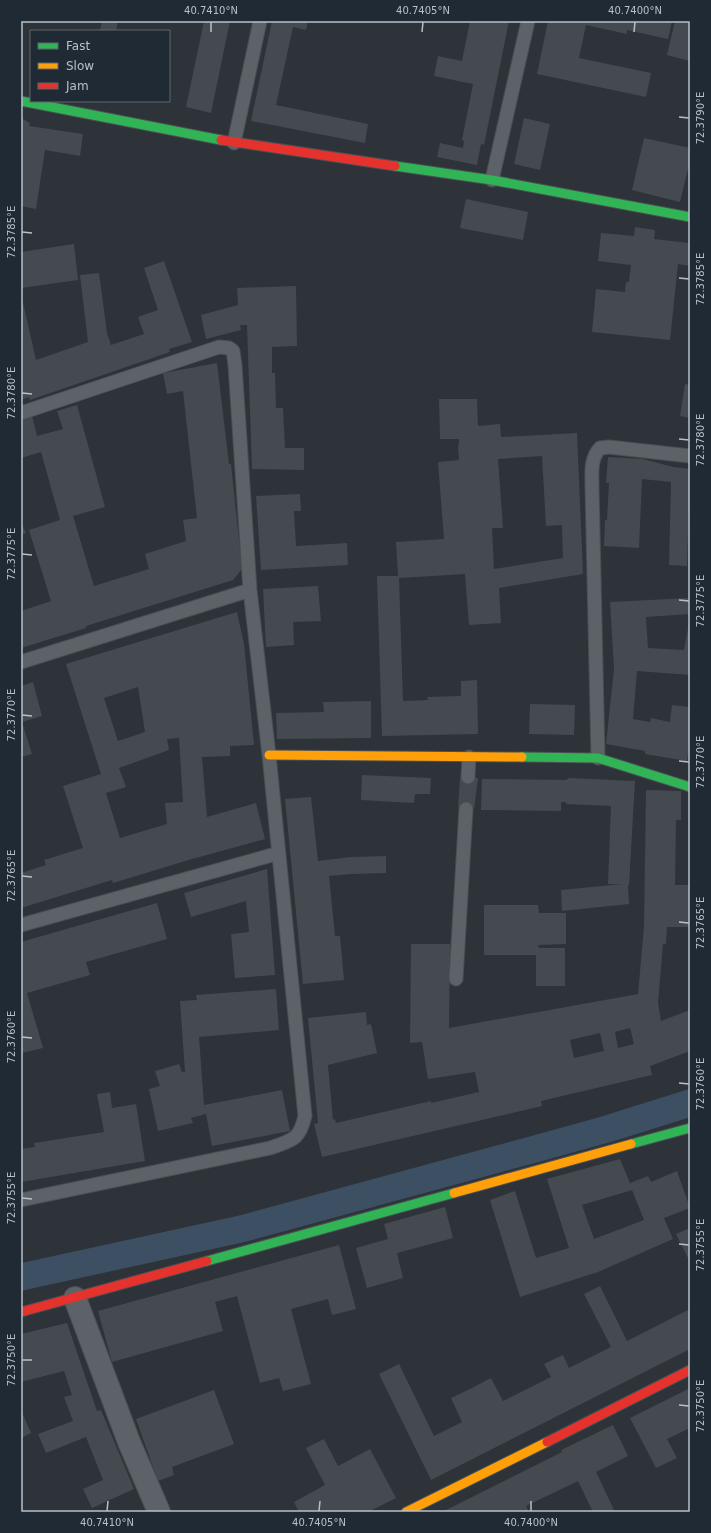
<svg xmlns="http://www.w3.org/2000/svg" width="711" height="1533" viewBox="0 0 711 1533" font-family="'DejaVu Sans',sans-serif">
	<rect width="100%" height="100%" fill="#2d3339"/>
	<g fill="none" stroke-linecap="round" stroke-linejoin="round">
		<path stroke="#3c4f63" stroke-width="27" d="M 21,1277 L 241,1229 L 535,1149 L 607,1129 L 690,1103"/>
	</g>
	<path fill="#454a50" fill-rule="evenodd" d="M 102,21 L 118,21 L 116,31 L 100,31 Z
		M 204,21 L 230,21 L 211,113 L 186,107 Z
		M 272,21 L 308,21 L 306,30 L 293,27 L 276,105 L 368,124 L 365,143 L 251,121 Z
		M 470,21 L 509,21 L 484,145 L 481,144 L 477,165 L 437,157 L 440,143 L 463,148 L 464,141 L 462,140 L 473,84 L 434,76 L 438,56 L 462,61 Z
		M 548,21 L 672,21 L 668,39 L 627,30 L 627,34 L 586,25 L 579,58 L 651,73 L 646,97 L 537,74 Z
		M 675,21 L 690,21 L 690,61 L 667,55 Z
		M 21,118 L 30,123 L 29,126 L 83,134 L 80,156 L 45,150 L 36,209 L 21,206 Z
		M 524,118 L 550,124 L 540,170 L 514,164 Z
		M 644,138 L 690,148 L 690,161 L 680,202 L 632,190 Z
		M 466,199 L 528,212 L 523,240 L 460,228 Z
		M 635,227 L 655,230 L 654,239 L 690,243 L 690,266 L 678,264 L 670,340 L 592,332 L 596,289 L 625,292 L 626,282 L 629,282 L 631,265 L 598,261 L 601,233 L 634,236 Z
		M 74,244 L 78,280 L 21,288 L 21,252 Z
		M 164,261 L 192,342 L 169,349 L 170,352 L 30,400 L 29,397 L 21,400 L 21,294 L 36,360 L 88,342 L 80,275 L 99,273 L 107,333 L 111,345 L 144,334 L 138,317 L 158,310 L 144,268 Z
		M 296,286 L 297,346 L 272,347 L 272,373 L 275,373 L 276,408 L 283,408 L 285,448 L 304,448 L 304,470 L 252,469 L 247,325 L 240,325 L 241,330 L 206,339 L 201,315 L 238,305 L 237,288 Z
		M 217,363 L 229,464 L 231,464 L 242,569 L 233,580 L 86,626 L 86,628 L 21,648 L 21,611 L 51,601 L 29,530 L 60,520 L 41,452 L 21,458 L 21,420 L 32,416 L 37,436 L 63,429 L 57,411 L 77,405 L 105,507 L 73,516 L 94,586 L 149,569 L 145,554 L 186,541 L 183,520 L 197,518 L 183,391 L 167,394 L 163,373 Z
		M 685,384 L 690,385 L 690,418 L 680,416 Z
		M 439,399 L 477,399 L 478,426 L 500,424 L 501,437 L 577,433 L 583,574 L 499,588 L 501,623 L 469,625 L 465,574 L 399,578 L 403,701 L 428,700 L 427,697 L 461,696 L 461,681 L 477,680 L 478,734 L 382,736 L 377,576 L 398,576 L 396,542 L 444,539 L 438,462 L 459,460 L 458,445 L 459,444 L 459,439 L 440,439 ZM 542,456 L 546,526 L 562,525 L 563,558 L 494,569 L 492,528 L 503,528 L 498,459 Z
		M 608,457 L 643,459 L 673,467 L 690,469 L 687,566 L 669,565 L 671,482 L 642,479 L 639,548 L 604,546 L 605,520 L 607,520 L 609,483 L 606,483 Z
		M 300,494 L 301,511 L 294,511 L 296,546 L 347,543 L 348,565 L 261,570 L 256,496 Z
		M 21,522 L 26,533 L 21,535 Z
		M 318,586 L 321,621 L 293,622 L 294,645 L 266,647 L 263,589 Z
		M 690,598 L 690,614 L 646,617 L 648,648 L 684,650 L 690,618 L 690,675 L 637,671 L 633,719 L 650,722 L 651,718 L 670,722 L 672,705 L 690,707 L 690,738 L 687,761 L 645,754 L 645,751 L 606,744 L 614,669 L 610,602 Z
		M 237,612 L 244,644 L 254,745 L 230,746 L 230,756 L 202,757 L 207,817 L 256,803 L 265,839 L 192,859 L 113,883 L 112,880 L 21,908 L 21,873 L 46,865 L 44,860 L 83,848 L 63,786 L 101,774 L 66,664 ZM 138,687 L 145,732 L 118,741 L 104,698 ZM 179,738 L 183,802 L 165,803 L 167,824 L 120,838 L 106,793 L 126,787 L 119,768 L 169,750 L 167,739 Z
		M 33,682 L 42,716 L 22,722 L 32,754 L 21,757 L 21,686 Z
		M 371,701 L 371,738 L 277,739 L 276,713 L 324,712 L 323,702 Z
		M 530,704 L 575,705 L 574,735 L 529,734 Z
		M 362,775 L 431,778 L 430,794 L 415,794 L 414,803 L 361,800 Z
		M 460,777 L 478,778 L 474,809 L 458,808 Z
		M 568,778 L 635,781 L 629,885 L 628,885 L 629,904 L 562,911 L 561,890 L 622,884 L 608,884 L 611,806 L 566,804 L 566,802 L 561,802 L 561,811 L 481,810 L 482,779 L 567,780 Z
		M 646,790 L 681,791 L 681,820 L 676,820 L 675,885 L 690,885 L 690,927 L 667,927 L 666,944 L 663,944 L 658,1003 L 661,1021 L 690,1010 L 690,1051 L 650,1066 L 652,1075 L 541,1101 L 542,1106 L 322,1157 L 314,1124 L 318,1123 L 308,1018 L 366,1012 L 367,1025 L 371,1024 L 377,1053 L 328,1065 L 333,1120 L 335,1119 L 336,1123 L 431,1101 L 431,1103 L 479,1092 L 475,1072 L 428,1079 L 422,1042 L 410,1043 L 411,944 L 450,944 L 449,1028 L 638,994 L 644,927 ZM 630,1028 L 634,1044 L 618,1048 L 615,1032 ZM 600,1033 L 604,1051 L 574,1058 L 570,1040 Z
		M 311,797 L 318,861 L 351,857 L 386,856 L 386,873 L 351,874 L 329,876 L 335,936 L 340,936 L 344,980 L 303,984 L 285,799 Z
		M 267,869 L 275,975 L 235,978 L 231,934 L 249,932 L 246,901 L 191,917 L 184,893 Z
		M 157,903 L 167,939 L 86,962 L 90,975 L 27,993 L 43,1048 L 22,1053 L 23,1057 L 21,1057 L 21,942 Z
		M 484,905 L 538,905 L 539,913 L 566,913 L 566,944 L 538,945 L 539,948 L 565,948 L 565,986 L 536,986 L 536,955 L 484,955 Z
		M 276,989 L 279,1030 L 199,1037 L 204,1105 L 282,1090 L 290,1131 L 212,1146 L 206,1114 L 191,1118 L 193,1123 L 158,1131 L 149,1089 L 160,1086 L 155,1071 L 179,1064 L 182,1072 L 185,1072 L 180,1001 L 197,1000 L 196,995 Z
		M 110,1092 L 112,1108 L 136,1104 L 145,1161 L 21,1182 L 21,1149 L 35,1147 L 34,1143 L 104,1132 L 97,1094 Z
		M 620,1159 L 630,1183 L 648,1176 L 651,1182 L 677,1171 L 690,1208 L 664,1218 L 673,1239 L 598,1272 L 520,1297 L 490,1200 L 515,1191 L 536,1258 L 569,1248 L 547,1179 ZM 632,1190 L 644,1220 L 594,1239 L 582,1205 Z
		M 445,1207 L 453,1238 L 397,1253 L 403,1278 L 367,1288 L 356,1248 L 388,1239 L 384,1224 Z
		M 690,1228 L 690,1262 L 676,1234 Z
		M 339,1245 L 356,1309 L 332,1315 L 328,1299 L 291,1309 L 311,1384 L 283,1391 L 279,1378 L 260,1383 L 237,1296 L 215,1302 L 223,1331 L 112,1362 L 98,1311 Z
		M 600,1286 L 627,1341 L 690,1309 L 690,1349 L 431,1480 L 379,1374 L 399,1364 L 434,1436 L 462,1422 L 451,1398 L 470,1389 L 491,1378 L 503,1401 L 551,1377 L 544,1364 L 563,1355 L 569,1368 L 611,1347 L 584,1294 Z
		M 67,1323 L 97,1411 L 101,1410 L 134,1489 L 92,1508 L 83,1489 L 103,1480 L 86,1437 L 46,1453 L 38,1434 L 73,1421 L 64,1397 L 72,1395 L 64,1371 L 21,1382 L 21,1334 Z
		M 690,1388 L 690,1428 L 667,1439 L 677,1458 L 656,1468 L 630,1418 Z
		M 214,1390 L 234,1444 L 172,1467 L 174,1475 L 158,1481 L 136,1419 Z
		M 21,1410 L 31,1433 L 21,1438 Z
		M 613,1425 L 628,1456 L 596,1472 L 615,1512 L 593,1512 L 578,1481 L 526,1506 L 529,1512 L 442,1512 L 562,1452 L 561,1450 Z
		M 324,1439 L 338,1466 L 370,1449 L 396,1498 L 368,1512 L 299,1512 L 294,1502 L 325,1485 L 306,1448 Z"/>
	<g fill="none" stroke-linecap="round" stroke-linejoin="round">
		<defs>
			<path id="lane" d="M 234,143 L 260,21
				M 492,180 L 528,21
				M 21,413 L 219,347 L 229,348 L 233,351 L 235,365 L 250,590 L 269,755 L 305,1116 C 299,1141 292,1140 270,1148 L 21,1200
				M 21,662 L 250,590
				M 598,758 L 592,487 C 592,473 590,459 600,448 L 609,447 L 690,456
				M 468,777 L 469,757
				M 21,925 L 279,853
				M 456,979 L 466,809"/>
			<path id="street" d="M 75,1298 L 129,1442 L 159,1512"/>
			<path id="fast" d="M 21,101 L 221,140
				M 395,166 L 492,180 L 690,217
				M 522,757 L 598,758 L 690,787
				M 631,1144 L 690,1128
				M 207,1261 L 454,1193"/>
			<path id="slow" d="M 269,755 L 522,757
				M 454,1193 L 631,1144
				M 406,1512 L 547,1442"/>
			<path id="jam" d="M 221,140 L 395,166
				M 21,1312 L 207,1261
				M 547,1442 L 690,1370"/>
		</defs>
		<use href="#lane" stroke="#4b4f54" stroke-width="15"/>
		<use href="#street" stroke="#4b4f54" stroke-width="24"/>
		<use href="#fast" stroke="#4b4f54" stroke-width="11"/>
		<use href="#slow" stroke="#4b4f54" stroke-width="11"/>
		<use href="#jam" stroke="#4b4f54" stroke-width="11"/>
		<use href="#lane" stroke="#5d6268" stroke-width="13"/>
		<use href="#street" stroke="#5d6268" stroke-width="22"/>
		<use href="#fast" stroke="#30b455" stroke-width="9"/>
		<use href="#slow" stroke="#ff9f0a" stroke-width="9"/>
		<use href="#jam" stroke="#e5322d" stroke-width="9"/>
	</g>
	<path fill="none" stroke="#b7c0ca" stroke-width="1.5" d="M 211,32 L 211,22M 422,32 L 423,22M 634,32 L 635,22M 679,117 L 689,118M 22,232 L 32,233M 679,278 L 689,279M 22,393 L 32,394M 679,439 L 689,440M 22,554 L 32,555M 679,600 L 689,601M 22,715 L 32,716M 679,761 L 689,762M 22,876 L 32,877M 679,922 L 689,923M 22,1037 L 32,1038M 679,1083 L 689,1084M 22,1198 L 32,1199M 679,1244 L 689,1245M 22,1360 L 32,1360M 679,1405 L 689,1406M 107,1511 L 108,1501M 319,1511 L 320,1501M 531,1511 L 531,1501"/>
	<rect width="711" height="1533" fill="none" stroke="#202a34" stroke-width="44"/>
	<rect x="30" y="30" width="140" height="72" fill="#202a34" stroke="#5c6670"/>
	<rect x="38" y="43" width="20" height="6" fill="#30b455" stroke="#5c6670"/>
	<text x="66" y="50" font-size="12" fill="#b7c0ca">Fast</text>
	<rect x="38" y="63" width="20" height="6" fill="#ff9f0a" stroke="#5c6670"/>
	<text x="66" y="70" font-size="12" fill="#b7c0ca">Slow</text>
	<rect x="38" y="83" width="20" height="6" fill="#e5322d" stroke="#5c6670"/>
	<text x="66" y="90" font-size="12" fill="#b7c0ca">Jam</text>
	<rect x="22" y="22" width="667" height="1489" fill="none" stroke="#b7c0ca" stroke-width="1.5"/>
	<g font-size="10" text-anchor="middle" fill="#b7c0ca">
		<text x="211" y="14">40.7410°N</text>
		<text x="423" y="14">40.7405°N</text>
		<text x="635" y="14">40.7400°N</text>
		<text transform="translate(700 118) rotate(-90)" y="4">72.3790°E</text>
		<text transform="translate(11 232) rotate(-90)" y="4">72.3785°E</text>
		<text transform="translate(700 279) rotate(-90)" y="4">72.3785°E</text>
		<text transform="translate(11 393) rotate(-90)" y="4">72.3780°E</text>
		<text transform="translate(700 440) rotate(-90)" y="4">72.3780°E</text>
		<text transform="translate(11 554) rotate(-90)" y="4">72.3775°E</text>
		<text transform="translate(700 601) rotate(-90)" y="4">72.3775°E</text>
		<text transform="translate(11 715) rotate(-90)" y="4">72.3770°E</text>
		<text transform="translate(700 762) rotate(-90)" y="4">72.3770°E</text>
		<text transform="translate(11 876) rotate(-90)" y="4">72.3765°E</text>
		<text transform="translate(700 923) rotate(-90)" y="4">72.3765°E</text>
		<text transform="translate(11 1037) rotate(-90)" y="4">72.3760°E</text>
		<text transform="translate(700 1084) rotate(-90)" y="4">72.3760°E</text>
		<text transform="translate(11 1198) rotate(-90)" y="4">72.3755°E</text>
		<text transform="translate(700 1245) rotate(-90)" y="4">72.3755°E</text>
		<text transform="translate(11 1360) rotate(-90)" y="4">72.3750°E</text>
		<text transform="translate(700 1406) rotate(-90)" y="4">72.3750°E</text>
		<text x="107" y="1526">40.7410°N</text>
		<text x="319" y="1526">40.7405°N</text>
		<text x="531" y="1526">40.7400°N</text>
	</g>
</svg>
